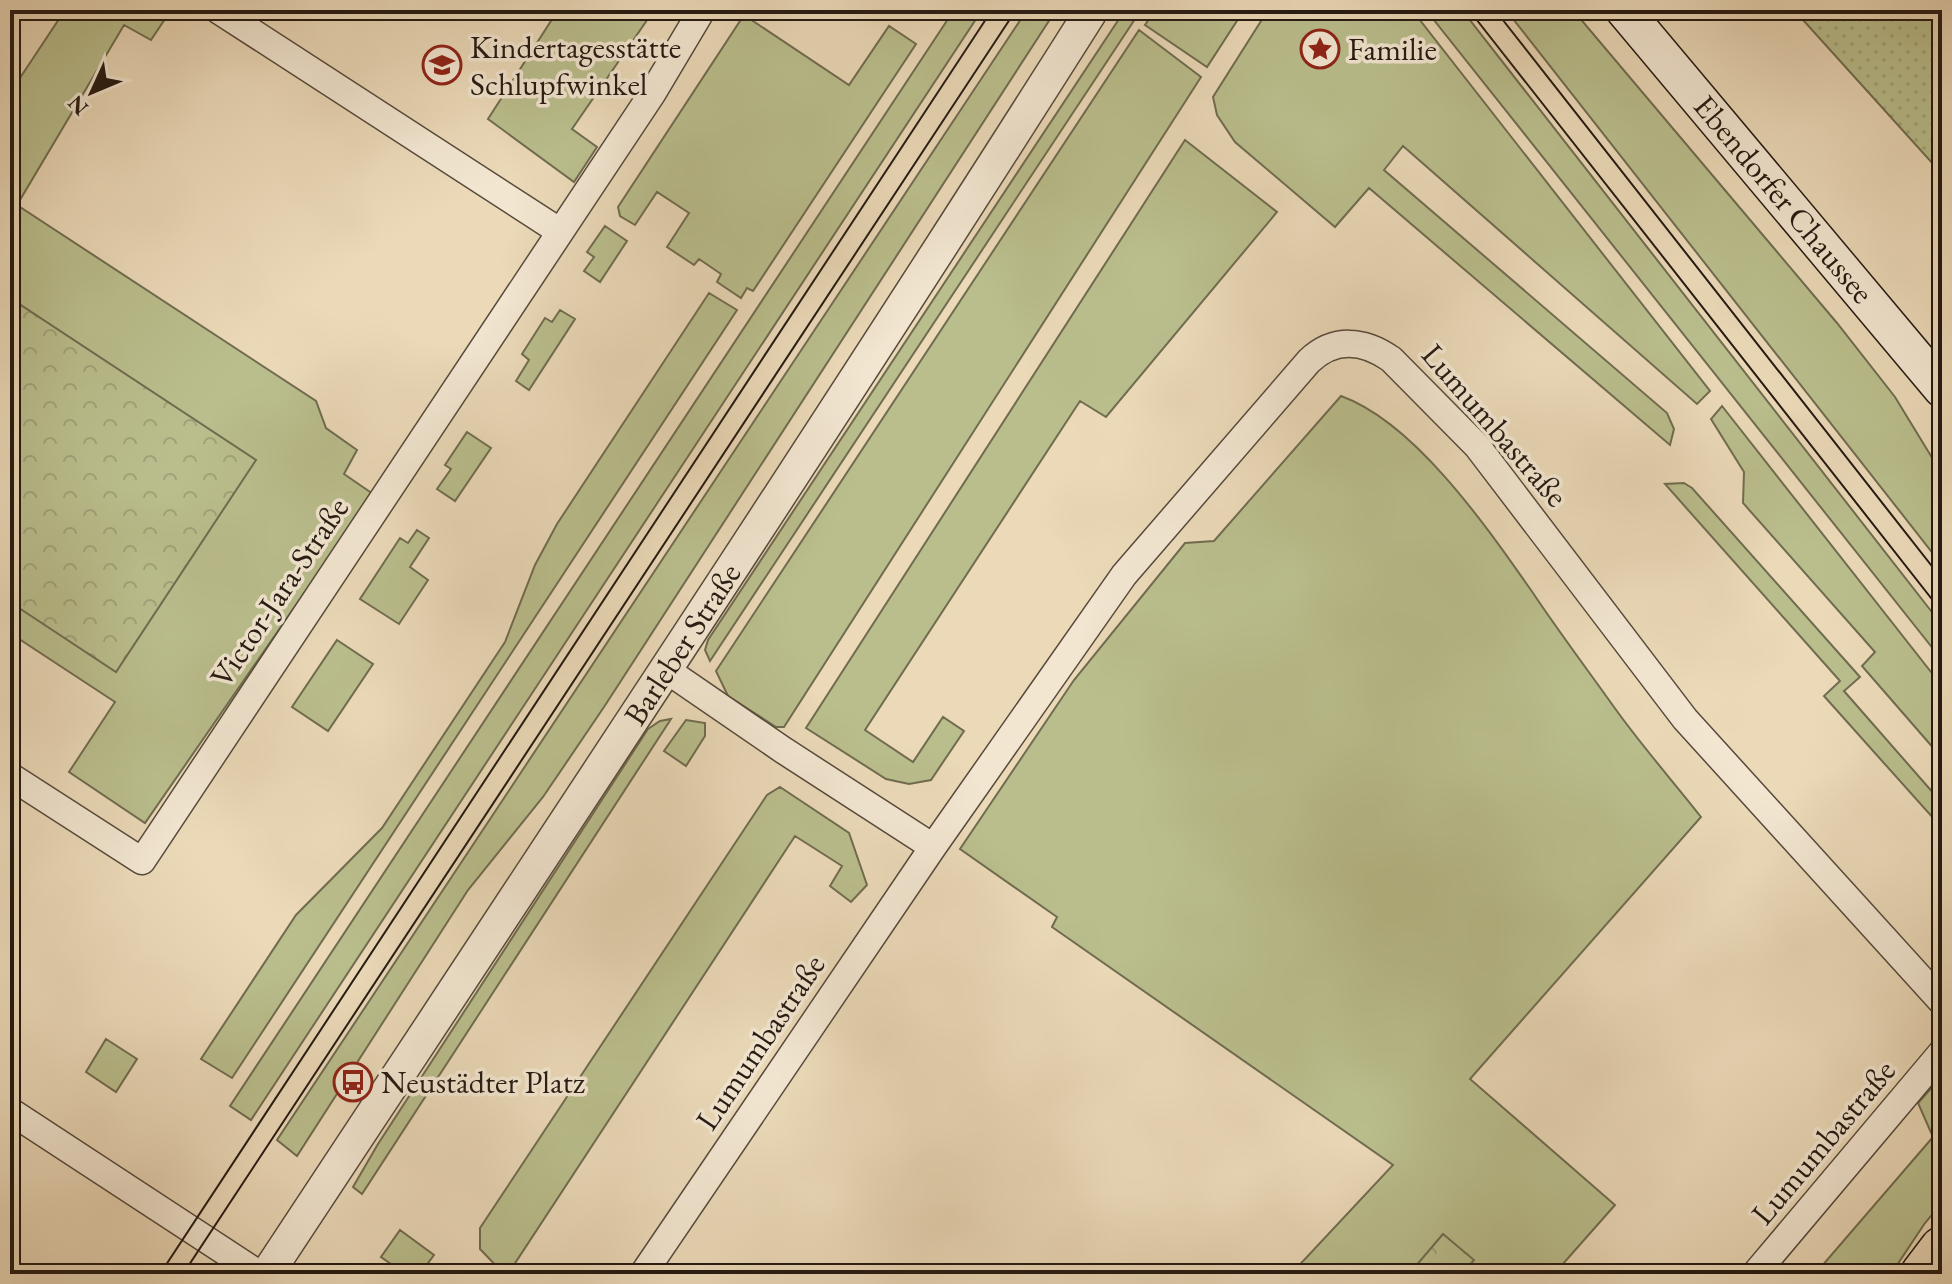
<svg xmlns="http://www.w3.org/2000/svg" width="1952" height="1284" viewBox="0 0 1952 1284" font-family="'EB Garamond',serif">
	<defs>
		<pattern id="forest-crowns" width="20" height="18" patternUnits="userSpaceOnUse" patternTransform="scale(2)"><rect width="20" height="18" fill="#babe8d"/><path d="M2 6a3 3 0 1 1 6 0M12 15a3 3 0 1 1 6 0" fill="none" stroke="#a0a379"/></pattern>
		<pattern id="garden-dots" width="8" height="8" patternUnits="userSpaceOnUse" patternTransform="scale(2)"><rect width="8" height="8" fill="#babe8d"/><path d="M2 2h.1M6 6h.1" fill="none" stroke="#a0a379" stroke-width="1.8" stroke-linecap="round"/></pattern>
	</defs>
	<rect width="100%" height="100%" fill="#ebd9b8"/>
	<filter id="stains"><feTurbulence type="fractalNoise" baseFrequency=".0025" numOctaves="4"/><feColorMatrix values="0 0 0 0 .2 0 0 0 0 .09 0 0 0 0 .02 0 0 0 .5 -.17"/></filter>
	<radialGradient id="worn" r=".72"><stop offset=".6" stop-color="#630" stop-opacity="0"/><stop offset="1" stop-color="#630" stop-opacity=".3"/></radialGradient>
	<path fill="#babe8d" stroke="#706c50" stroke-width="2" d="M 65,10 L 171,10 L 151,40 L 124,25 L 17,205 L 316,401 L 326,428 L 357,450 L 344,474 L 373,494 L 145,823 L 69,772 L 115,702 L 10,633 L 10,602 L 31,615 L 255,460 L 10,298 L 10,93 Z
		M 558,10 L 654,10 L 572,129 L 597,147 L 574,182 L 488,119 Z
		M 954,10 L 982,10 L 251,1120 L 230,1106 Z
		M 1027,10 L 1056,10 L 604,707 L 543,797 L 468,890 L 297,1156 L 277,1140 Z
		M 1125,10 L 1141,10 L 710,661 L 705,650 L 708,640 Z
		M 1155,10 L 1244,10 L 1207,67 L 1145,25 Z
		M 1268,10 L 1412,10 L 1710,391 L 1697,404 L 1403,146 L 1384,170 L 1667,413 L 1674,429 L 1670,445 L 1369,188 L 1335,227 L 1235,142 L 1217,115 L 1213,97 Z
		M 1426,10 L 1462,10 L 1942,625 L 1942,660 Z
		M 1506,10 L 1573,10 L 1837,323 L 1895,397 L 1942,474 L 1942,565 Z
		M 744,15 L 849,85 L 889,26 L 916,44 L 753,291 L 747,288 L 741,298 L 717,282 L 721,274 L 699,259 L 694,265 L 667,247 L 689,213 L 657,192 L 635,225 L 620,216 L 618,207 Z
		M 1139,30 L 1201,77 L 784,727 L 776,727 L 728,696 L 716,671 Z
		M 1185,140 L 1277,212 L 1106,417 L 1080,401 L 865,730 L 913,762 L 943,717 L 964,731 L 931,780 L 909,784 L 886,779 L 806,728 Z
		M 605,226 L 627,241 L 600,282 L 584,271 L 594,257 L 587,252 Z
		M 709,293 L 737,310 L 232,1078 L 201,1059 L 296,915 L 382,828 L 505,642 L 535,565 L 557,524 Z
		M 560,310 L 575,319 L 529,390 L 516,381 L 529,360 L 522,354 L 545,318 L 552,322 Z
		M 1341,396 C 1416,423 1488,529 1533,593 C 1559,632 1587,669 1614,707 C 1641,745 1672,780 1701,817 L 1470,1079 L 1615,1205 L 1554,1274 L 1291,1274 L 1393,1165 L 1052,927 L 1057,917 L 960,849 L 1074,680 L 1185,543 L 1214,541 Z
		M 1722,406 L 1942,686 L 1942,758 L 1862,666 L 1875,652 L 1743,503 L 1744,472 L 1711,419 Z
		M 467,432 L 491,448 L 455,501 L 437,489 L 451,469 L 445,465 Z
		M 1684,483 L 1692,488 L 1860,677 L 1844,691 L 1942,803 L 1942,828 L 1824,696 L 1840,681 L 1665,484 Z
		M 417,530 L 429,538 L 410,567 L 428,580 L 399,624 L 360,599 L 400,538 L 408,543 Z
		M 337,640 L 373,664 L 328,731 L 292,707 Z
		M 671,719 L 362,1194 L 353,1187 L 378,1144 L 648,729 L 660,721 Z
		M 686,720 L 705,723 L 705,736 L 686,766 L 664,751 Z
		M 780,787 L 849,833 L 867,885 L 851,902 L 830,886 L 842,866 L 795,836 L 508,1274 L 504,1274 L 480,1249 L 480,1228 L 767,795 Z
		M 106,1039 L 137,1059 L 116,1092 L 86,1072 Z
		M 1942,1076 L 1942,1203 L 1925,1223 L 1891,1274 L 1815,1274 L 1933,1137 L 1918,1103 Z
		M 400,1230 L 434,1255 L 420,1274 L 405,1274 L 381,1257 Z"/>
	<path fill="url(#forest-crowns)" stroke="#706c50" stroke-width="2" d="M 10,298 L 256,460 L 116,672 L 10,602 Z
		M 1443,1234 L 1474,1260 L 1462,1274 L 1409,1274 Z"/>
	<path fill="url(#garden-dots)" stroke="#706c50" stroke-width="2" d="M 1794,10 L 1942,10 L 1942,174 Z"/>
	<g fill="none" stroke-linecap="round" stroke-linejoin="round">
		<defs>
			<path id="minor" d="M 218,10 L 559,231
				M 665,669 L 783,750 L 933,847
				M 10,776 L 142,861 L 652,94 L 702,10
				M 10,1111 L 259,1274
				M 643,1274 L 933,847 L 1124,575 L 1309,361 C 1334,337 1364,340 1391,359 L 1477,446 L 1685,719 L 1942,1002
				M 1755,1274 L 1942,1052"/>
			<path id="tertiary" d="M 267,1274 C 544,854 823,435 1092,10"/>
			<path id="secondary" d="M 1624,10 L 1942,389"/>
			<path id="trunk" d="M 1923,1274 L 1942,1249"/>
		</defs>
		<use href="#minor" stroke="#564a3c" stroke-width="29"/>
		<use href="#tertiary" stroke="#564a3c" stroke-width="35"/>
		<use href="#secondary" stroke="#251a12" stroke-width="39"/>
		<use href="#trunk" stroke="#251a12" stroke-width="47"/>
		<use href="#minor" stroke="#f2e6d1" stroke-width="26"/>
		<use href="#tertiary" stroke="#f2e6d1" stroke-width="32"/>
		<use href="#secondary" stroke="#f2e6d1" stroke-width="36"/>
		<use href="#trunk" stroke="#ebd9b8" stroke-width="44"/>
		<path stroke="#251a12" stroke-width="2" d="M 1469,10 L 1942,612
			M 1495,10 L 1942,579
			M 160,1274 L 992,10
			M 183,1274 L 1016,10"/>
	</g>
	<defs>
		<symbol id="sight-ring" viewBox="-11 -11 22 22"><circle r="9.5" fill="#f2e6d1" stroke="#8f2418" stroke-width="1.5"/><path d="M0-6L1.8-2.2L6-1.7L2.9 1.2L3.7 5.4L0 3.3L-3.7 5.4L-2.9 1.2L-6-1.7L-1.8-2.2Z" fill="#8f2418"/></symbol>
		<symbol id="school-ring" viewBox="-11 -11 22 22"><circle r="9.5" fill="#f2e6d1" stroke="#8f2418" stroke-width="1.5"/><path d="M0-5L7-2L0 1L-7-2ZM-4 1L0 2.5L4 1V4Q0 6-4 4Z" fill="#8f2418"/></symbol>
		<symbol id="bus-ring" viewBox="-11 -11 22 22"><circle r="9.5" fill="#f2e6d1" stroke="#8f2418" stroke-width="1.5"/><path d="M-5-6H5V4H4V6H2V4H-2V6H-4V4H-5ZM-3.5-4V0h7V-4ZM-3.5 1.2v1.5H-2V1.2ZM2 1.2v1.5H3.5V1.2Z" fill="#8f2418"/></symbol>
	</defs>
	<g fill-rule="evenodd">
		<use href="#sight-ring" x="1298" y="27" width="44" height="44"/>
		<use href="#school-ring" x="420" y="43" width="44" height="44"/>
		<use href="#bus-ring" x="331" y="1060" width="44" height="44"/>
	</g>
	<g text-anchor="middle" stroke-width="7" stroke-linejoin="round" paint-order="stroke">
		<g font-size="32" fill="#251a12" stroke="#f2e6d1" text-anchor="start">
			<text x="470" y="58">Kindertagesstätte<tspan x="470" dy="37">Schlupfwinkel</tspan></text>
			<text x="1348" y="60">Familie</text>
			<text x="381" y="1093">Neustädter Platz</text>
		</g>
		<g font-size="32" fill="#251a12" stroke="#f2e6d1">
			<text transform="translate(1784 199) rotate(50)" y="11">Ebendorfer Chaussee</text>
			<text transform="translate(1495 425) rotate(49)" y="11">Lumumbastraße</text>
			<text transform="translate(279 592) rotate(-56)" y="11">Victor-Jara-Straße</text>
			<text transform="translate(682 644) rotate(-57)" y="11">Barleber Straße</text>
			<text transform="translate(760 1042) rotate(-56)" y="11">Lumumbastraße</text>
			<text transform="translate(1823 1142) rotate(-50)" y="11">Lumumbastraße</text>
		</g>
	</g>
	<rect width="1952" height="1284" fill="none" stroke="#ebd9b8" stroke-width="40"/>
	<rect x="12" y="12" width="1928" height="1260" fill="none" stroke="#251a12" stroke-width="4"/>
	<rect x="20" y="20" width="1912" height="1244" fill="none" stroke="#251a12" stroke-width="2"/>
	<g transform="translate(92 92) rotate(226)" stroke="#f2e6d1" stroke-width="6" paint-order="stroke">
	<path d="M0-6L14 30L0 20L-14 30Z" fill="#251a12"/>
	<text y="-12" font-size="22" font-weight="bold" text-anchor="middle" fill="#251a12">N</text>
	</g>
	<rect width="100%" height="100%" filter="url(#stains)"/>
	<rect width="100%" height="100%" fill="url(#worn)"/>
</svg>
